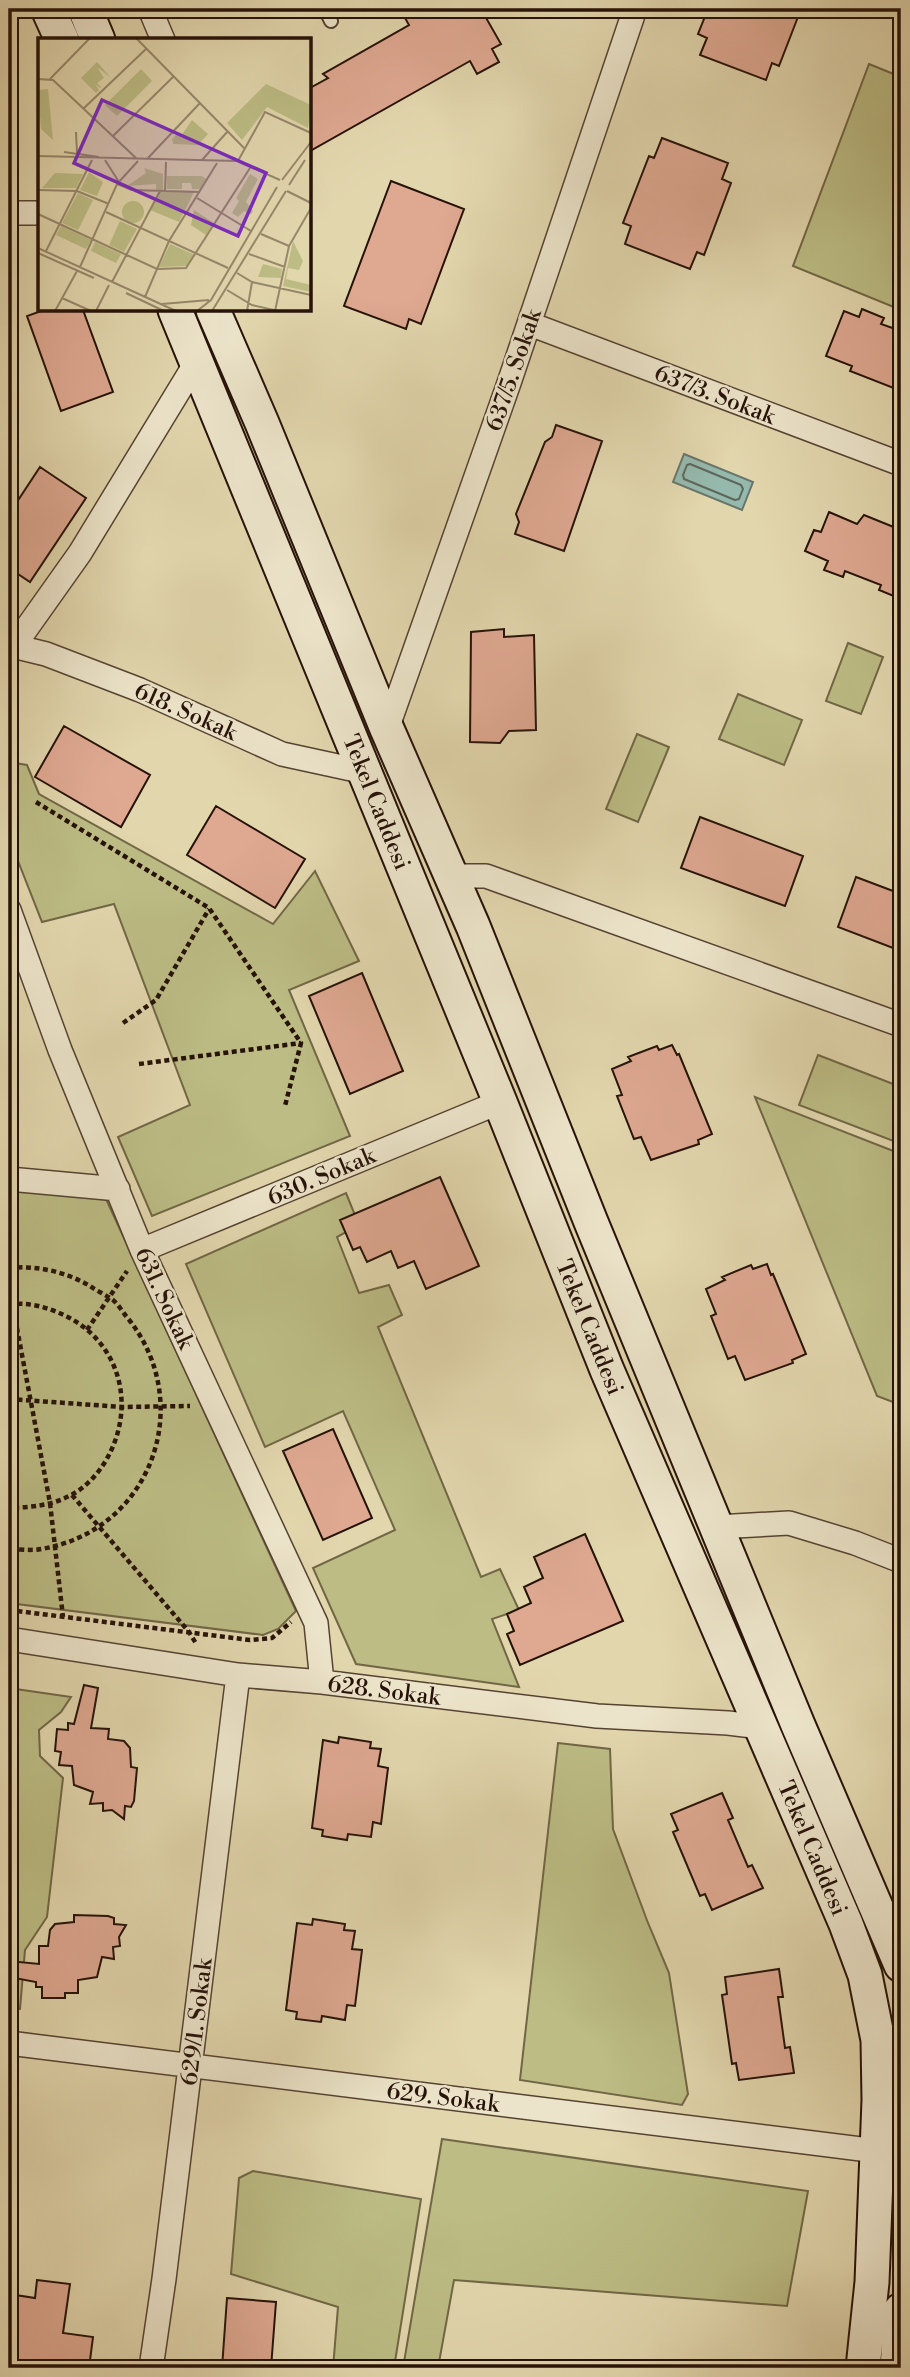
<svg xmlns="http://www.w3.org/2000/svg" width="910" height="2377" viewBox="0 0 910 2377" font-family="'Libre Bodoni',serif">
	<rect width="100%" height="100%" fill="#e2d6ad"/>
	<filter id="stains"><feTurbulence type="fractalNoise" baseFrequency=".00286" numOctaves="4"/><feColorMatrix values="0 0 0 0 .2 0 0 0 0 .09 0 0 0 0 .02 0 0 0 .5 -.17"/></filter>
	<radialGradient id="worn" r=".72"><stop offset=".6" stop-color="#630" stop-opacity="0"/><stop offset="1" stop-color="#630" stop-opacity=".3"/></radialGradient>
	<path fill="#bcbc84" stroke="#716746" stroke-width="2" d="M 869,64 L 901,77 L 901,310 L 793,266 Z
		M 848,643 L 883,657 L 861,714 L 826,701 Z
		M 738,694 L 802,720 L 784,765 L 719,739 Z
		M 637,734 L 669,747 L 638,822 L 606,809 Z
		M 9,762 L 27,765 L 39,794 L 273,924 L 315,871 L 359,961 L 289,990 L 350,1136 L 152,1216 L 118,1137 L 190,1105 L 114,904 L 42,922 L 9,838 Z
		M 818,1055 L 901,1087 L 901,1128 L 896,1142 L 799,1105 Z
		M 755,1097 L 901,1154 L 901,1405 L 877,1396 Z
		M 9,1190 L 106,1199 L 296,1611 L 278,1629 L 263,1635 L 9,1603 Z
		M 346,1193 L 359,1225 L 337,1237 L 359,1293 L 389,1285 L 402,1315 L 378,1327 L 481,1577 L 500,1569 L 519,1610 L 492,1619 L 519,1687 L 356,1664 L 313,1568 L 395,1530 L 343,1411 L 265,1447 L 186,1264 Z
		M 9,1688 L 71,1697 L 61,1712 L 39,1730 L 40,1756 L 63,1778 L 47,1917 L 25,1950 L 20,2009 L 9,2008 Z
		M 558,1743 L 610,1749 L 613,1829 L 648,1923 L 669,1973 L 688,2094 L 682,2105 L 520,2080 Z
		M 442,2139 L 808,2191 L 787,2306 L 454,2280 L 438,2368 L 403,2368 Z
		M 253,2171 L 421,2199 L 394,2368 L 333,2368 L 338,2307 L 231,2274 L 239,2178 Z"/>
	<path fill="#95b9ad" stroke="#69766b" stroke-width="2" d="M 684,454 L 753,482 L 742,510 L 673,482 Z"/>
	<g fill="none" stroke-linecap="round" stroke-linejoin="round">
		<path stroke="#5e665b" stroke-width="2" d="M 690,464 L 741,485 L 743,489 L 739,499 L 735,500 L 684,479 L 683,475 L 687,465 Z"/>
	</g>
	<path fill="#dea891" stroke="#261209" stroke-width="2" d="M 400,9 L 481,9 L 501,44 L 492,49 L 499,62 L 477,74 L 470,61 L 310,151 L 310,88 L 328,78 L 323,74 L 409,25 Z
		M 708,9 L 801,9 L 779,66 L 772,63 L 766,80 L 700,55 L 707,38 L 698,34 Z
		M 662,138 L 728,163 L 722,179 L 731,183 L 704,255 L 697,252 L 690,269 L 625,244 L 631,226 L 623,223 L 649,156 L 654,158 Z
		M 391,181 L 464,209 L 421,324 L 409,319 L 406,329 L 344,306 Z
		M 862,309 L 884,318 L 881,324 L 901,331 L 901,374 L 896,389 L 850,371 L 852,366 L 826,356 L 844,311 L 859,317 Z
		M 44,310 L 83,310 L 113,392 L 61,411 L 27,316 Z
		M 556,425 L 602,441 L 564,551 L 515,534 L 519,522 L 516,514 L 545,442 L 552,437 Z
		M 40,467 L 86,498 L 30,582 L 9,568 L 9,514 Z
		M 829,512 L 857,524 L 864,515 L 901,530 L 901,593 L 898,592 L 896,597 L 879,590 L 881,585 L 845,571 L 843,577 L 824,570 L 828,561 L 805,551 L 814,530 L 821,532 Z
		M 504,629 L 504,637 L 534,635 L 536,730 L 509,731 L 500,743 L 470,742 L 471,632 Z
		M 64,726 L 150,775 L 121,827 L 35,777 Z
		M 216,806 L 305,859 L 275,908 L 187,855 Z
		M 700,817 L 803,856 L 785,906 L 681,868 Z
		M 856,877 L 901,894 L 901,951 L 838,927 Z
		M 362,973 L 403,1071 L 350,1094 L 309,996 Z
		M 672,1045 L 677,1055 L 679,1054 L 712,1134 L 698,1140 L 699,1144 L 651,1160 L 641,1137 L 634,1139 L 617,1096 L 622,1095 L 612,1069 L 631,1061 L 628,1057 L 657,1046 L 659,1050 Z
		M 440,1177 L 479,1266 L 426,1289 L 414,1261 L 398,1268 L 391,1251 L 367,1262 L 360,1247 L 353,1250 L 340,1220 Z
		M 767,1264 L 771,1275 L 773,1274 L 806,1354 L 792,1360 L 793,1363 L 745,1380 L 735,1356 L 728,1359 L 711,1316 L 716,1314 L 706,1289 L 725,1280 L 722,1277 L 751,1265 L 753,1269 Z
		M 333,1429 L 372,1518 L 323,1540 L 283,1451 Z
		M 585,1534 L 623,1621 L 520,1665 L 507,1634 L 514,1631 L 507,1614 L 531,1603 L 524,1587 L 543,1578 L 534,1557 Z
		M 84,1685 L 98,1688 L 91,1728 L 109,1729 L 108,1739 L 124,1741 L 130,1748 L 131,1767 L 137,1768 L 134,1801 L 131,1807 L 125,1806 L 124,1819 L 112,1810 L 103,1811 L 103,1803 L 90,1804 L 93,1792 L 74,1785 L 72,1766 L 59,1765 L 61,1752 L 55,1751 L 57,1729 L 68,1730 L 68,1723 L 74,1724 Z
		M 339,1737 L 371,1742 L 370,1748 L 381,1749 L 378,1766 L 388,1768 L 381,1824 L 373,1822 L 371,1837 L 348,1834 L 347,1840 L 322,1836 L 323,1830 L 312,1828 L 323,1740 L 338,1743 Z
		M 722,1793 L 733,1818 L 728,1820 L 748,1867 L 752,1865 L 763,1888 L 712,1910 L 705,1894 L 700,1896 L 673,1832 L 678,1830 L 671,1814 Z
		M 74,1915 L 108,1916 L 114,1918 L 114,1924 L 126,1925 L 119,1937 L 120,1946 L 113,1947 L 114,1959 L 102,1957 L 97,1977 L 78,1980 L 78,1993 L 65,1993 L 65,1998 L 42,1998 L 42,1987 L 36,1987 L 36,1982 L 9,1977 L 9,1961 L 39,1964 L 39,1946 L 48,1946 L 50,1930 L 55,1924 L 74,1922 Z
		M 313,1919 L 345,1924 L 344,1930 L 355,1931 L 352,1949 L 362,1950 L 355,2006 L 347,2005 L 345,2020 L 322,2016 L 321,2022 L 296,2019 L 297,2012 L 286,2010 L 297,1923 L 312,1925 Z
		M 779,1969 L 783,1997 L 778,1997 L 785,2048 L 790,2047 L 794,2073 L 739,2080 L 736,2063 L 732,2064 L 722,1995 L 727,1994 L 725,1977 Z
		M 37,2280 L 70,2284 L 63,2333 L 93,2337 L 89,2368 L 9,2368 L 9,2294 L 35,2298 Z
		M 227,2298 L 276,2302 L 271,2368 L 222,2368 Z"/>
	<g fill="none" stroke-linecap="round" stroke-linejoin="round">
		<defs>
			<path id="lane" d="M 325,9 L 331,21"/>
			<path id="street" d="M 150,9 L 163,40
				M 9,213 L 40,213
				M 530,324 L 901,464
				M 9,645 L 46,654 L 140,690 L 282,754 L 365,772
				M 14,646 L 80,553 L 197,361
				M 387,729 L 509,383 L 635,9
				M 453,876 L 486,876 L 901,1025
				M 9,910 L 60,1050 L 142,1250 L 316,1623 L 322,1682
				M 9,1179 L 118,1189
				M 142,1250 L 500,1102
				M 717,1527 L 789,1523 L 855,1543 L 901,1561
				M 9,1639 L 238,1675 L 322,1682 L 597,1716 L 728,1723 L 761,1727
				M 9,2043 L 877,2151
				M 151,2368 L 164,2279 L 238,1675"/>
			<path id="secondary" d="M 48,9 L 62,40
				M 85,9 L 98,40
				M 175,310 L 500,1102 L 607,1370 L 846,1924 L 865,1975 L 878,2040 L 879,2100 L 872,2282 L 863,2368
				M 213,310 L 262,423 L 387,729 L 473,926 L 591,1222 L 798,1725 L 901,1965
				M 897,2368 L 901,2310"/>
		</defs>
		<use href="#lane" stroke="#554332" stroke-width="16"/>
		<use href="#street" stroke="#554332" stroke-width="26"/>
		<use href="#secondary" stroke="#261209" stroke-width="37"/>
		<path stroke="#261209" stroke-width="4.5" stroke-dasharray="5 3.5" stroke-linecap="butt" d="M 36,802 L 209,908 L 301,1043 L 285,1106
			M 123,1023 L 156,1000 L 209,909
			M 139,1064 L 301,1043
			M 9,1268 C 37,1265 66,1272 90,1286 C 97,1291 106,1295 113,1300 C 118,1304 122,1311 126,1316 C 198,1402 152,1531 41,1549 C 31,1551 19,1549 9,1549
			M 9,1286 L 50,1503 L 63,1617
			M 9,1305 C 28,1301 49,1308 66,1316 C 122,1344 137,1409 105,1462 C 97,1475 85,1488 71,1495 C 51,1506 31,1507 9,1508
			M 87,1330 L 127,1271
			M 9,1399 L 122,1407 L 190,1406
			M 72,1495 L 189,1632 L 197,1645
			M 9,1610 L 250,1640 L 272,1638 L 291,1622"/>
		<use href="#lane" stroke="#ece4ca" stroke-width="12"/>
		<use href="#street" stroke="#ece4ca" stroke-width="23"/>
		<use href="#secondary" stroke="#ece4ca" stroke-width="33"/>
	</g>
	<g text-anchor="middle" stroke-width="5" stroke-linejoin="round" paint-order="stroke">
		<g font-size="23" fill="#261209" stroke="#ece4ca">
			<text transform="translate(513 370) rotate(-71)" y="8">637/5. Sokak</text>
			<text transform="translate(715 394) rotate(21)" y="8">637/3. Sokak</text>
			<text transform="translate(186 711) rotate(24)" y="8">618. Sokak</text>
			<text transform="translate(377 802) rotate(68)" y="8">Tekel Caddesi</text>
			<text transform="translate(321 1176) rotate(-23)" y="8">630. Sokak</text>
			<text transform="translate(165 1298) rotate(65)" y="8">631. Sokak</text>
			<text transform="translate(590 1327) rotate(68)" y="8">Tekel Caddesi</text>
			<text transform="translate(384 1690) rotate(7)" y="8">628. Sokak</text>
			<text transform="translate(813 1848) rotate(67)" y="8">Tekel Caddesi</text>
			<text transform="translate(196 2022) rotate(-83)" y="8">629/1. Sokak</text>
			<text transform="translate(443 2097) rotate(7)" y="8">629. Sokak</text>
		</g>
	</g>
	<g transform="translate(38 38)">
		<rect width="273" height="273" fill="#e2d6ad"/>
		<path d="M 59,24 L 73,40 L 59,29 L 66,40 L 59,45 L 63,49 L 70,44 L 62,50 L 57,46 L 61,52 L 58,55 L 43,40 ZM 103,31 L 114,43 L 79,78 L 67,67 ZM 228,46 L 273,67 L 270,90 L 229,69 L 204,102 L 189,85 ZM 10,51 L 15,102 L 3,91 L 0,52 ZM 154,82 L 170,96 L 160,107 L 135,106 L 134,101 L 140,95 L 143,98 ZM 106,130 L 125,136 L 125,152 L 118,152 L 118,146 L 89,148 L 108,135 ZM 51,134 L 65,144 L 59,158 L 42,152 ZM 17,135 L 45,136 L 38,150 L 4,150 ZM 212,136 L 220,141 L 208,164 L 215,173 L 213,176 L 206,173 L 200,179 L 194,175 L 201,163 L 198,160 ZM 129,138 L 163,138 L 169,141 L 162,151 L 154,151 L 153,145 L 144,145 L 144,151 L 129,151 ZM 122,154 L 156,154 L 141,184 L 112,172 ZM 40,155 L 55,162 L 40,192 L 24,185 ZM84 174a11 11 0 1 1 22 0a11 11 0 1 1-22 0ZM 156,172 L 176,185 L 168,197 L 153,187 ZM 82,183 L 99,191 L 86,214 L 71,207 ZM 23,188 L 53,202 L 48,211 L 18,197 ZM 255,203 L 265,223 L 261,232 L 250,230 L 248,241 L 273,247 L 273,254 L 245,248 ZM 57,204 L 83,216 L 78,225 L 53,213 ZM 132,206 L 157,217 L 148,228 L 121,229 ZM 225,226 L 244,231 L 243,240 L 220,239 Z" fill="#bcbc84"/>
		<path fill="none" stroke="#97886b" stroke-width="2" d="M 98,0 L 206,110M 0,41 L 15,42 L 98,120M 12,41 L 52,0M 45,71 L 108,11M 38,94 L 39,115M 75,98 L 136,38M 26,114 L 61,119M 0,118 L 199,123 L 242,142M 110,120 L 162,65M 67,122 L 81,144M 164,122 L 190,93M 200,123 L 227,74 L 273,95M 244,142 L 273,104M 79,146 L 94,152 L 162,154M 251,147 L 267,122M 0,152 L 39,153 L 71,166M 249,153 L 273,165M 127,154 L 128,124M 159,160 L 213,193M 68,174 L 190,230M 0,176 L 119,231 L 148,230 L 212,130M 223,196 L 251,208M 0,210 L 138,273M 8,213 L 54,122M 0,215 L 56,240M 211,216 L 247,229M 42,229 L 79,146 L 100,123M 199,235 L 214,244 L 273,257M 74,244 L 122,153M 189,252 L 214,267 L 240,273M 88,255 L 126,273M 107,259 L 131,203 L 179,125M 24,260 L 53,273M 124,266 L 171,262M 17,273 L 39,233M 58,273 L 71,247M 159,273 L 173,262 L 239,149M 174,273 L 248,153M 209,273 L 214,244M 237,273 L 251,208 L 273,170"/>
		<path fill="#7b2cbf" fill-opacity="0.15" stroke="#7b2cbf" stroke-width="3.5" d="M 64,62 L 228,135 L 200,198 L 36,125 Z"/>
		<rect width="273" height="273" fill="none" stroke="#261209" stroke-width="3.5"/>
	</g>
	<rect width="910" height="2377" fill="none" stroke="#e2d6ad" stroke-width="35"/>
	<rect x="10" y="10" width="889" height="2356" fill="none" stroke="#261209" stroke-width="3.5"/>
	<rect x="18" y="18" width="875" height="2342" fill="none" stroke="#261209" stroke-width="2"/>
	<rect width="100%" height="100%" filter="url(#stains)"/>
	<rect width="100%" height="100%" fill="url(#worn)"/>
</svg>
